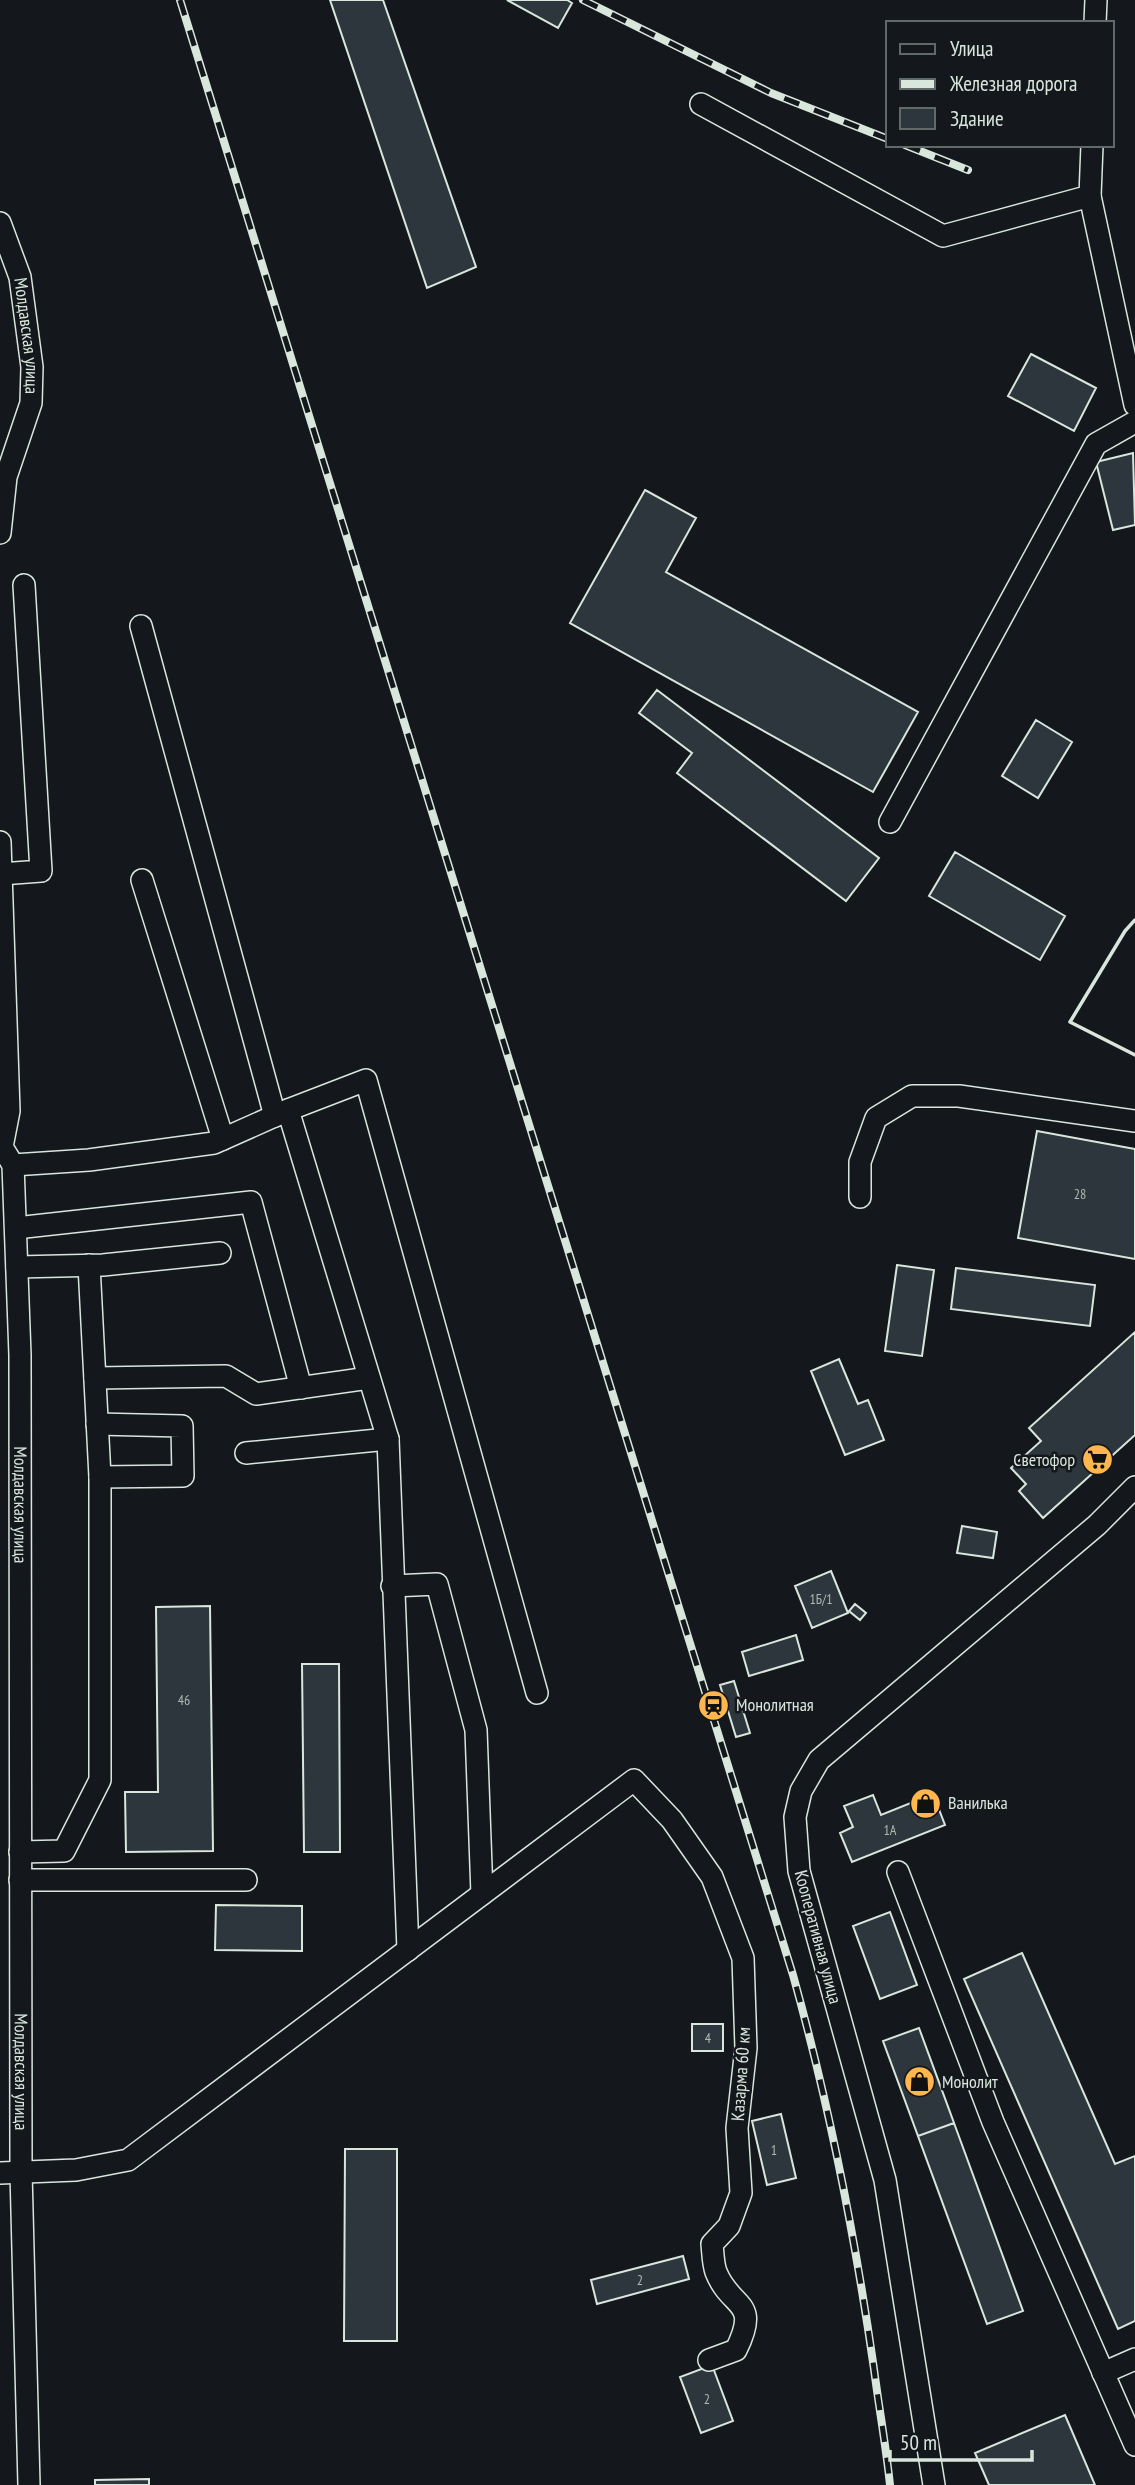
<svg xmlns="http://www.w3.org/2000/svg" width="1135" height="2485" viewBox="0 0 1135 2485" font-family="'PT Sans Narrow',sans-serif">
	<rect width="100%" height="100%" fill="#14181c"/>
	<path fill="#2c363c" stroke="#d8e6dc" stroke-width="2" d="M 330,0 L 383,0 L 476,267 L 427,288 Z
		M 507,0 L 567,0 L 572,3 L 558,28 Z
		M 1031,354 L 1096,388 L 1074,431 L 1008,396 Z
		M 1133,453 L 1135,525 L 1113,530 L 1096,462 Z
		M 645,490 L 696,518 L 666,572 L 918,712 L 873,792 L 570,623 Z
		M 657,690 L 879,858 L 846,901 L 677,773 L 692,753 L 639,713 Z
		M 1036,720 L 1072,742 L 1038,798 L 1002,776 Z
		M 955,852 L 1065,916 L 1040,960 L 929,896 Z
		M 1037,1131 L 1135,1149 L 1135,1259 L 1018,1238 Z
		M 897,1265 L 934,1270 L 922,1356 L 885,1351 Z
		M 956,1268 L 1095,1285 L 1090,1326 L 951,1309 Z
		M 1135,1332 L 1135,1435 L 1043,1518 L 1019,1491 L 1026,1484 L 1011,1468 L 1041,1441 L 1029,1428 Z
		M 839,1359 L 858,1404 L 868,1400 L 884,1440 L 845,1455 L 811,1371 Z
		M 962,1526 L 997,1532 L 993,1558 L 957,1553 Z
		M 831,1571 L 848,1613 L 812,1628 L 795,1586 Z
		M 855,1604 L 866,1613 L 860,1620 L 849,1611 Z
		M 210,1606 L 213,1851 L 126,1852 L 125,1792 L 158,1792 L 156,1607 Z
		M 796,1635 L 803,1660 L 749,1676 L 742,1652 Z
		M 302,1664 L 339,1664 L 340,1852 L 304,1852 Z
		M 734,1681 L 750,1733 L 736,1737 L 720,1685 Z
		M 933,1794 L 945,1825 L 852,1862 L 840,1833 L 853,1827 L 844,1806 L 873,1795 L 881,1815 Z
		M 216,1905 L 302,1906 L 302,1951 L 215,1950 Z
		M 890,1912 L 917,1985 L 880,1999 L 853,1926 Z
		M 1022,1953 L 1115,2164 L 1135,2156 L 1135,2321 L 1118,2329 L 964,1979 Z
		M 692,2024 L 723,2024 L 723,2051 L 692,2051 Z
		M 919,2028 L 954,2123 L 918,2136 L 883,2041 Z
		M 781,2114 L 796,2178 L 767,2185 L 752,2121 Z
		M 954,2123 L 1023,2311 L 987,2324 L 918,2136 Z
		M 345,2149 L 397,2149 L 397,2341 L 344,2341 Z
		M 683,2256 L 689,2279 L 597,2304 L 591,2280 Z
		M 712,2365 L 733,2421 L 701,2433 L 680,2377 Z
		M 1065,2415 L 1095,2485 L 989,2485 L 975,2453 Z
		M 149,2479 L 149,2485 L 95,2485 L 95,2480 Z"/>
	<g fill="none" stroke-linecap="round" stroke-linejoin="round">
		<defs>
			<g id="minor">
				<path d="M 1095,23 L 1096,0"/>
				<path d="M 701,104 L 943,236 L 1090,196 L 1092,145"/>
				<path d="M 1090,196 L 1135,405"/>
				<path id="s1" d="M 0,223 L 20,277 L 32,367 L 31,403 L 6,477 L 0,533"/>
				<path d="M 141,626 L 275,1116"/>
				<path d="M 890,822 L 1096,444 L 1135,422"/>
				<path id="s2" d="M 0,842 L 9,1111 L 2,1147 L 13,1165 L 20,1355 L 21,2172 L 29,2485"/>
				<path d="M 1,874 L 41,871 L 24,585"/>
				<path d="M 142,880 L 223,1139"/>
				<path d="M 288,1110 L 366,1080 L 537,1693"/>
				<path d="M 13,1165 L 89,1160 L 214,1143 L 288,1110 L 388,1439 L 408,1950"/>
				<path d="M 860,1197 L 860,1162 L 876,1118 L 912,1096 L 959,1096 L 1135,1121"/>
				<path d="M 16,1228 L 251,1202 L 301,1388"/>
				<path d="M 17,1267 L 103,1265 L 220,1253"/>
				<path d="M 95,1378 L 226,1376 L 256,1394 L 369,1378"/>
				<path d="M 97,1424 L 182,1426 L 183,1476 L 100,1477"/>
				<path d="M 246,1453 L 388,1439"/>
				<path d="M 392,1586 L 437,1584 L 476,1730 L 482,1894"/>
				<path d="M 20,1852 L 64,1851 L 100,1780 L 100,1477 L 89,1265"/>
				<path d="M 898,1872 L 993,2122 L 1135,2445"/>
				<path d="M 20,1880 L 246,1880"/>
				<path d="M 0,2173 L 76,2170 L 128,2160 L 634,1780 L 672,1820 L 712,1877 L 743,1958 L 746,2048 L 737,2128 L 741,2193 L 729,2226 L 712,2244 C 713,2253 713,2264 716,2272 C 731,2310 761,2299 736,2350 L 709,2360"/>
				<path d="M 1103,2373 L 1135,2359"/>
				<path d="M 934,2485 L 885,2180 L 799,1871 L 795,1817 L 801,1791 L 819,1760 L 1097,1525 L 1135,1487"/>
			</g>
		</defs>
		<use href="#minor" stroke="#d8e6dc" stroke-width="24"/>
		<use href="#minor" stroke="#14181c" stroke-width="21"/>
		<defs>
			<path id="rail" d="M 180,0 L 793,1975 C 829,2104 855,2236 874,2369 C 879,2408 886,2446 890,2485
				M 583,0 L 771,93 L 888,139
				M 905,145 L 968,170"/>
		</defs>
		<use href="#rail" stroke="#d8e6dc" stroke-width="8"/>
		<use href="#rail" stroke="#14181c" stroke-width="5" stroke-dasharray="16" stroke-linecap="butt"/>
		<path stroke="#d8e6dc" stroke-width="3.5" d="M 1135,920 L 1125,931 L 1070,1022 L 1135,1055"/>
	</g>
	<defs>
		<symbol id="supermarket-disc" viewBox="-11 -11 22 22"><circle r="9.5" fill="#ffb74d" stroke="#14181c"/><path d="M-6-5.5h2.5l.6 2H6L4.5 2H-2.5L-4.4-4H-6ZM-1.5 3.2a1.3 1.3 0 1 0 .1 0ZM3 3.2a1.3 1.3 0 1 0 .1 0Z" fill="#111"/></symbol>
		<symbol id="station-disc" viewBox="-11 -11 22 22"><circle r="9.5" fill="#ffb74d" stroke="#14181c"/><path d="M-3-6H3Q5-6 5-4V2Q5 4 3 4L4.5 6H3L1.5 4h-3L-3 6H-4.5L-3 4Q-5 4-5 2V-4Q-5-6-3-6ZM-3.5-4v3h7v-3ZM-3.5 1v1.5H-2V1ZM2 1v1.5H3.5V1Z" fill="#111"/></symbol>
		<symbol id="shop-disc" viewBox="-11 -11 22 22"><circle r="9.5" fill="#ffb74d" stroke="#14181c"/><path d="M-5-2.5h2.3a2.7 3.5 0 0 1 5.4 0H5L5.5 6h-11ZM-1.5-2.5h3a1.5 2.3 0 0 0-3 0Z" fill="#111"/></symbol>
	</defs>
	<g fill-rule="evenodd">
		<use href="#supermarket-disc" x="1080" y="1442" width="35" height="35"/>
		<use href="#station-disc" x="696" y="1688" width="35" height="35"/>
		<use href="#shop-disc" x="908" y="1786" width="35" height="35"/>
		<use href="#shop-disc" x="902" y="2064" width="35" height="35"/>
	</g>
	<g text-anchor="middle" stroke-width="5" stroke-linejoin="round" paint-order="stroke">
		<g font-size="14" fill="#adbab4">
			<text x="1080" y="1199">28</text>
			<text x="821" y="1604">1Б/1</text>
			<text x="184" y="1705">46</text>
			<text x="890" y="1835">1А</text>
			<text x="708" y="2043">4</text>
			<text x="774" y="2155">1</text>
			<text x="640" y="2285">2</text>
			<text x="707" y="2404">2</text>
		</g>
		<g font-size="18" fill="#d8e6dc" stroke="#14181c">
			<text dy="6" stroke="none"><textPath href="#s1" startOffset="117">Молдавская улица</textPath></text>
			<text dy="6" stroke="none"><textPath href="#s2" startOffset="667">Молдавская улица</textPath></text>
			<text transform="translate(818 1937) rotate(75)" y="6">Кооперативная улица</text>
			<text dy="6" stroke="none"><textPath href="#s2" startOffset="1234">Молдавская улица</textPath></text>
			<text transform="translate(741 2074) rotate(-86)" y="6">Казарма 60 км</text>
		</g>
		<g font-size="18" fill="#d8e6dc" stroke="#14181c" text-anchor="start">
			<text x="1075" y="1466" text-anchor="end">Светофор</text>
			<text x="736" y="1711">Монолитная</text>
			<text x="948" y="1809">Ванилька</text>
			<text x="942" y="2088">Монолит</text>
		</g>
	</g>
	<rect x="886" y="21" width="228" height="126" fill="#14181c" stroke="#626a69" stroke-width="2"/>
	<rect x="900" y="44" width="35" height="10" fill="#14181c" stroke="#626a69" stroke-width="2"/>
	<text x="950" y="56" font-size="21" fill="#d8e6dc">Улица</text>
	<rect x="900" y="79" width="35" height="10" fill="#d8e6dc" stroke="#626a69" stroke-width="2"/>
	<text x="950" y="91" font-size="21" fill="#d8e6dc">Железная дорога</text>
	<rect x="900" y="108" width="35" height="21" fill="#2c363c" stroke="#626a69" stroke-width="2"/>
	<text x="950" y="126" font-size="21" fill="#d8e6dc">Здание</text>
	<path d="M890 2450v10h142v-10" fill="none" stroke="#d8e6dc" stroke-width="3.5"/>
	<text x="900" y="2450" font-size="21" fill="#d8e6dc" stroke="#14181c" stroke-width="5" paint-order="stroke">50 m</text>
</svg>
